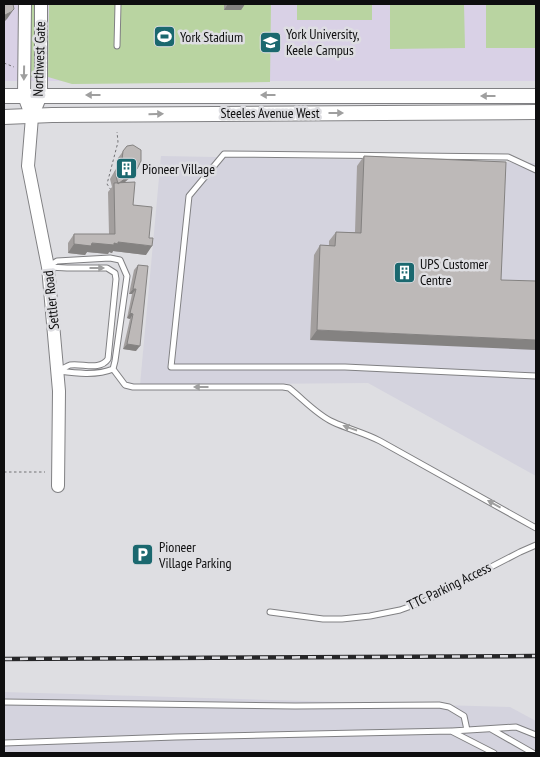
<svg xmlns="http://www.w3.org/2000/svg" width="540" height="757" viewBox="0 0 540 757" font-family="'PT Sans Narrow',sans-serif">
	<rect width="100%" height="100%" fill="#dedee2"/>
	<path fill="#d4d3de" d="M 161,156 L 536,163 L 536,476 L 368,383 L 140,385 Z
		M 4,692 L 510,707 L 536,721 L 536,753 L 4,753 Z"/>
	<path fill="#d9d1e6" d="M 4,4 L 536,4 L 536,81 L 4,81 Z"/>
	<path fill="#b9d4a1" d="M 29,4 L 34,4 L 37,54 L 36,77 L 34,78 L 30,76 Z
		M 49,4 L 271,4 L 270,82 L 72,84 L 48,77 Z
		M 297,4 L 372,4 L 372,20 L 297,20 Z
		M 390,4 L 464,4 L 465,48 L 390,49 Z
		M 486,4 L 536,4 L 536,48 L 486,48 Z"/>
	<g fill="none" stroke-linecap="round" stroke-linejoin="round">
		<defs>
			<path id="service" d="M 117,46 L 118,4
				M 536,170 L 508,157 L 224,154 L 189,196 L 171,367 L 345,367 L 536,376
				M 49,266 L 57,261 L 110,258 L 120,260 L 127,276 L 115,361 L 113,369 C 97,376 74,373 58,371
				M 49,267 L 67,268 L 107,268 L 115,273 L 116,279 L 108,359 C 100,371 82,363 70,365 C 67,366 63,369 59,370
				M 113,369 L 125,385 L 133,387 L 283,387 L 289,388 C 303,399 317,415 333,422 C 348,429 365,433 380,441 L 536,528
				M 270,612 L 323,619 L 342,619 L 370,616 L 400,610 L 425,601 L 520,552 L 536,545
				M 4,702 L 295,706 L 439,705 L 449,707 L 464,716 L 467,730
				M 491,729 L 533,753
				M 452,731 L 516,727 L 536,735
				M 4,743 L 175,737 L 451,731 L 494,753"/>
			<path id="tertiary" d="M 25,4 L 24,96 L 32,117
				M 41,4 L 41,95 L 32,117 L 28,166 L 48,267 L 59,391 L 58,486"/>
			<path id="secondary" d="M 4,96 L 536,96
				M 4,117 L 52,115 L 536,112"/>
		</defs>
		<use href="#service" stroke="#808083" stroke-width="7"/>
		<use href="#tertiary" stroke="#808083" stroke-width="14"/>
		<use href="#secondary" stroke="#808083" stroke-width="16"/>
		<path stroke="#727275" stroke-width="1" stroke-dasharray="2.5 2.5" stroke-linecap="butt" d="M 4,63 L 14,67
			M 111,190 L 107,184 L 118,142 L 117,132
			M 4,472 L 45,472"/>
		<use href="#service" stroke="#fff" stroke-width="5"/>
		<use href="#tertiary" stroke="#fff" stroke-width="12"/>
		<use href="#secondary" stroke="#fff" stroke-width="14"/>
		<defs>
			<path id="rail" d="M 4,659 L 536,656"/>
		</defs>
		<use href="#rail" stroke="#262628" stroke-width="4.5"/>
		<use href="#rail" stroke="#dedee2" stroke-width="2.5" stroke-dasharray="8" stroke-linecap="butt"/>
	</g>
	<path fill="#a39f9e" d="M 224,4 L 245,4 L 241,10 L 224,10 Z
		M 127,146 L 132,176 L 124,183 L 133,205 L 146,255 L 113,251 L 112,253 L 109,252 L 108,254 L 87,252 L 85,255 L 68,253 L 68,243 L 74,234 L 109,234 L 108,192 L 112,187 L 110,179 L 117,167 L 118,158 Z
		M 364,156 L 506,162 L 310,340 L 314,255 L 320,245 L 329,245 L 329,241 L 336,232 L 355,232 L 357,166 Z
		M 138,265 L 136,351 L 123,349 L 130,319 L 127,318 L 132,294 L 129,294 L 134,270 Z"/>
	<path fill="#848281" d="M 228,4 L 245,4 L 241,10 L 224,10 Z
		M 14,9 L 7,19 L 4,22 L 4,15 Z
		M 137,169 L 132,176 L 115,190 L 118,184 Z
		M 118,242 L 152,246 L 146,255 L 113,251 L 112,253 L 109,252 L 108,254 L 87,252 L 85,255 L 68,253 L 74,244 L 114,243 Z
		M 133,289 L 136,289 L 132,294 L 129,294 Z
		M 130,313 L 133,314 L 130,319 L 127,318 Z
		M 317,330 L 536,340 L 536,350 L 310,340 Z
		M 127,344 L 140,346 L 136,351 L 123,349 Z"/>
	<path fill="#bdb9b8" stroke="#848281" d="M 4,4 L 13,4 L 14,9 L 11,12 L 5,15 L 4,15 Z
		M 133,145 L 141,150 L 141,161 L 137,169 L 118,184 L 115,172 L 122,160 L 123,151 L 127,146 Z
		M 364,156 L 506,162 L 501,280 L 536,281 L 536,340 L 317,330 L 320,245 L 335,246 L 336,232 L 361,233 Z
		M 135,182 L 133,205 L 152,207 L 149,238 L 153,238 L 152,246 L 118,242 L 118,244 L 114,243 L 114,245 L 92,243 L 91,246 L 74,244 L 74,234 L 115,234 L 114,183 Z
		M 138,265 L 148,266 L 140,346 L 127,344 L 133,314 L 130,313 L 136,289 L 133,289 Z"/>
	<defs><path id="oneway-solid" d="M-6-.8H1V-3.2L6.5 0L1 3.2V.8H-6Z" transform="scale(1.25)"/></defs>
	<g fill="#9f9f9f">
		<use href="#oneway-solid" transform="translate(24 73) rotate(91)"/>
		<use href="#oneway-solid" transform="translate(93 95) rotate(-180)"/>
		<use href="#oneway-solid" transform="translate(268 95) rotate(-180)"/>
		<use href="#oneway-solid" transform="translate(488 96) rotate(-180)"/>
		<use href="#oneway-solid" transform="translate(336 113)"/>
		<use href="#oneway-solid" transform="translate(156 114) rotate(-1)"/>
		<use href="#oneway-solid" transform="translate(97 268)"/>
		<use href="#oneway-solid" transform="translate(201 387) rotate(180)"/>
		<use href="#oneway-solid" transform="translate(350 428) rotate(-161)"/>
		<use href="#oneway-solid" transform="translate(494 504) rotate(-151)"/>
	</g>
	<defs>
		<symbol id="stadium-square" viewBox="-11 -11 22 22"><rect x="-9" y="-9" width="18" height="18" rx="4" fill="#1b686f" stroke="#dedee2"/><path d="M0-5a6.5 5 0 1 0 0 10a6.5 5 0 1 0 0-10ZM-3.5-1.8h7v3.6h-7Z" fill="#fff"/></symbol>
		<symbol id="university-square" viewBox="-11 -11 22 22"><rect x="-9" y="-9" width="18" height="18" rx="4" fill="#1b686f" stroke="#dedee2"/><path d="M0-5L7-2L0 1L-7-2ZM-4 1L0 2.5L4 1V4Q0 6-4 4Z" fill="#fff"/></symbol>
		<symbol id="building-square" viewBox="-11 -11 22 22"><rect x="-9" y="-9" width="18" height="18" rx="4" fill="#1b686f" stroke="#dedee2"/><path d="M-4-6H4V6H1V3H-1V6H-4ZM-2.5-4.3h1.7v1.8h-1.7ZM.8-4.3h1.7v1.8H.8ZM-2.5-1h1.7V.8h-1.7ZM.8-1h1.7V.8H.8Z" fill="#fff"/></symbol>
		<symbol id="parking-square" viewBox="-11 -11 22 22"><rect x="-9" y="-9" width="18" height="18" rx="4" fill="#1b686f" stroke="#dedee2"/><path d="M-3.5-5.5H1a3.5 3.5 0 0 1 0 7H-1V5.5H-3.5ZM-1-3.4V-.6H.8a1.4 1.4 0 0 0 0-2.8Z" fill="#fff"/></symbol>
	</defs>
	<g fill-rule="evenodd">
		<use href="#stadium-square" x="152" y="24" width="25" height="25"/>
		<use href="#university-square" x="258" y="30" width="25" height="25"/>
		<use href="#building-square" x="114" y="156" width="25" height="25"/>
		<use href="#building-square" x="392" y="260" width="25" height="25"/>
		<use href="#parking-square" x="130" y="542" width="25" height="25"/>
	</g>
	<g text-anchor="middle" stroke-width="5" stroke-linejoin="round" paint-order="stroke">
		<g font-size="14" fill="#0e0e0f" stroke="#dedee2" text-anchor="start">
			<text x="286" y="39">York University,<tspan x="286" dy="16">Keele Campus</tspan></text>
			<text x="180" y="42">York Stadium</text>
			<text x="142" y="174">Pioneer Village</text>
			<text x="420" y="269">UPS Customer<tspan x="420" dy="16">Centre</tspan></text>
			<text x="159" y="552">Pioneer<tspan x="159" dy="16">Village Parking</tspan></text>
		</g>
		<g font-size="14" fill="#0e0e0f" stroke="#dedee2">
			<text transform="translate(39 59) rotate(-88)" y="5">Northwest Gate</text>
			<text x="270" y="118">Steeles Avenue West</text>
			<text transform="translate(51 300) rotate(-96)" y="5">Settler Road</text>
			<text transform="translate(449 586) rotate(-26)" y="5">TTC Parking Access</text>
		</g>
	</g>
	<rect width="540" height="757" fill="none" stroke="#0e0e0f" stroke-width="10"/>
</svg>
